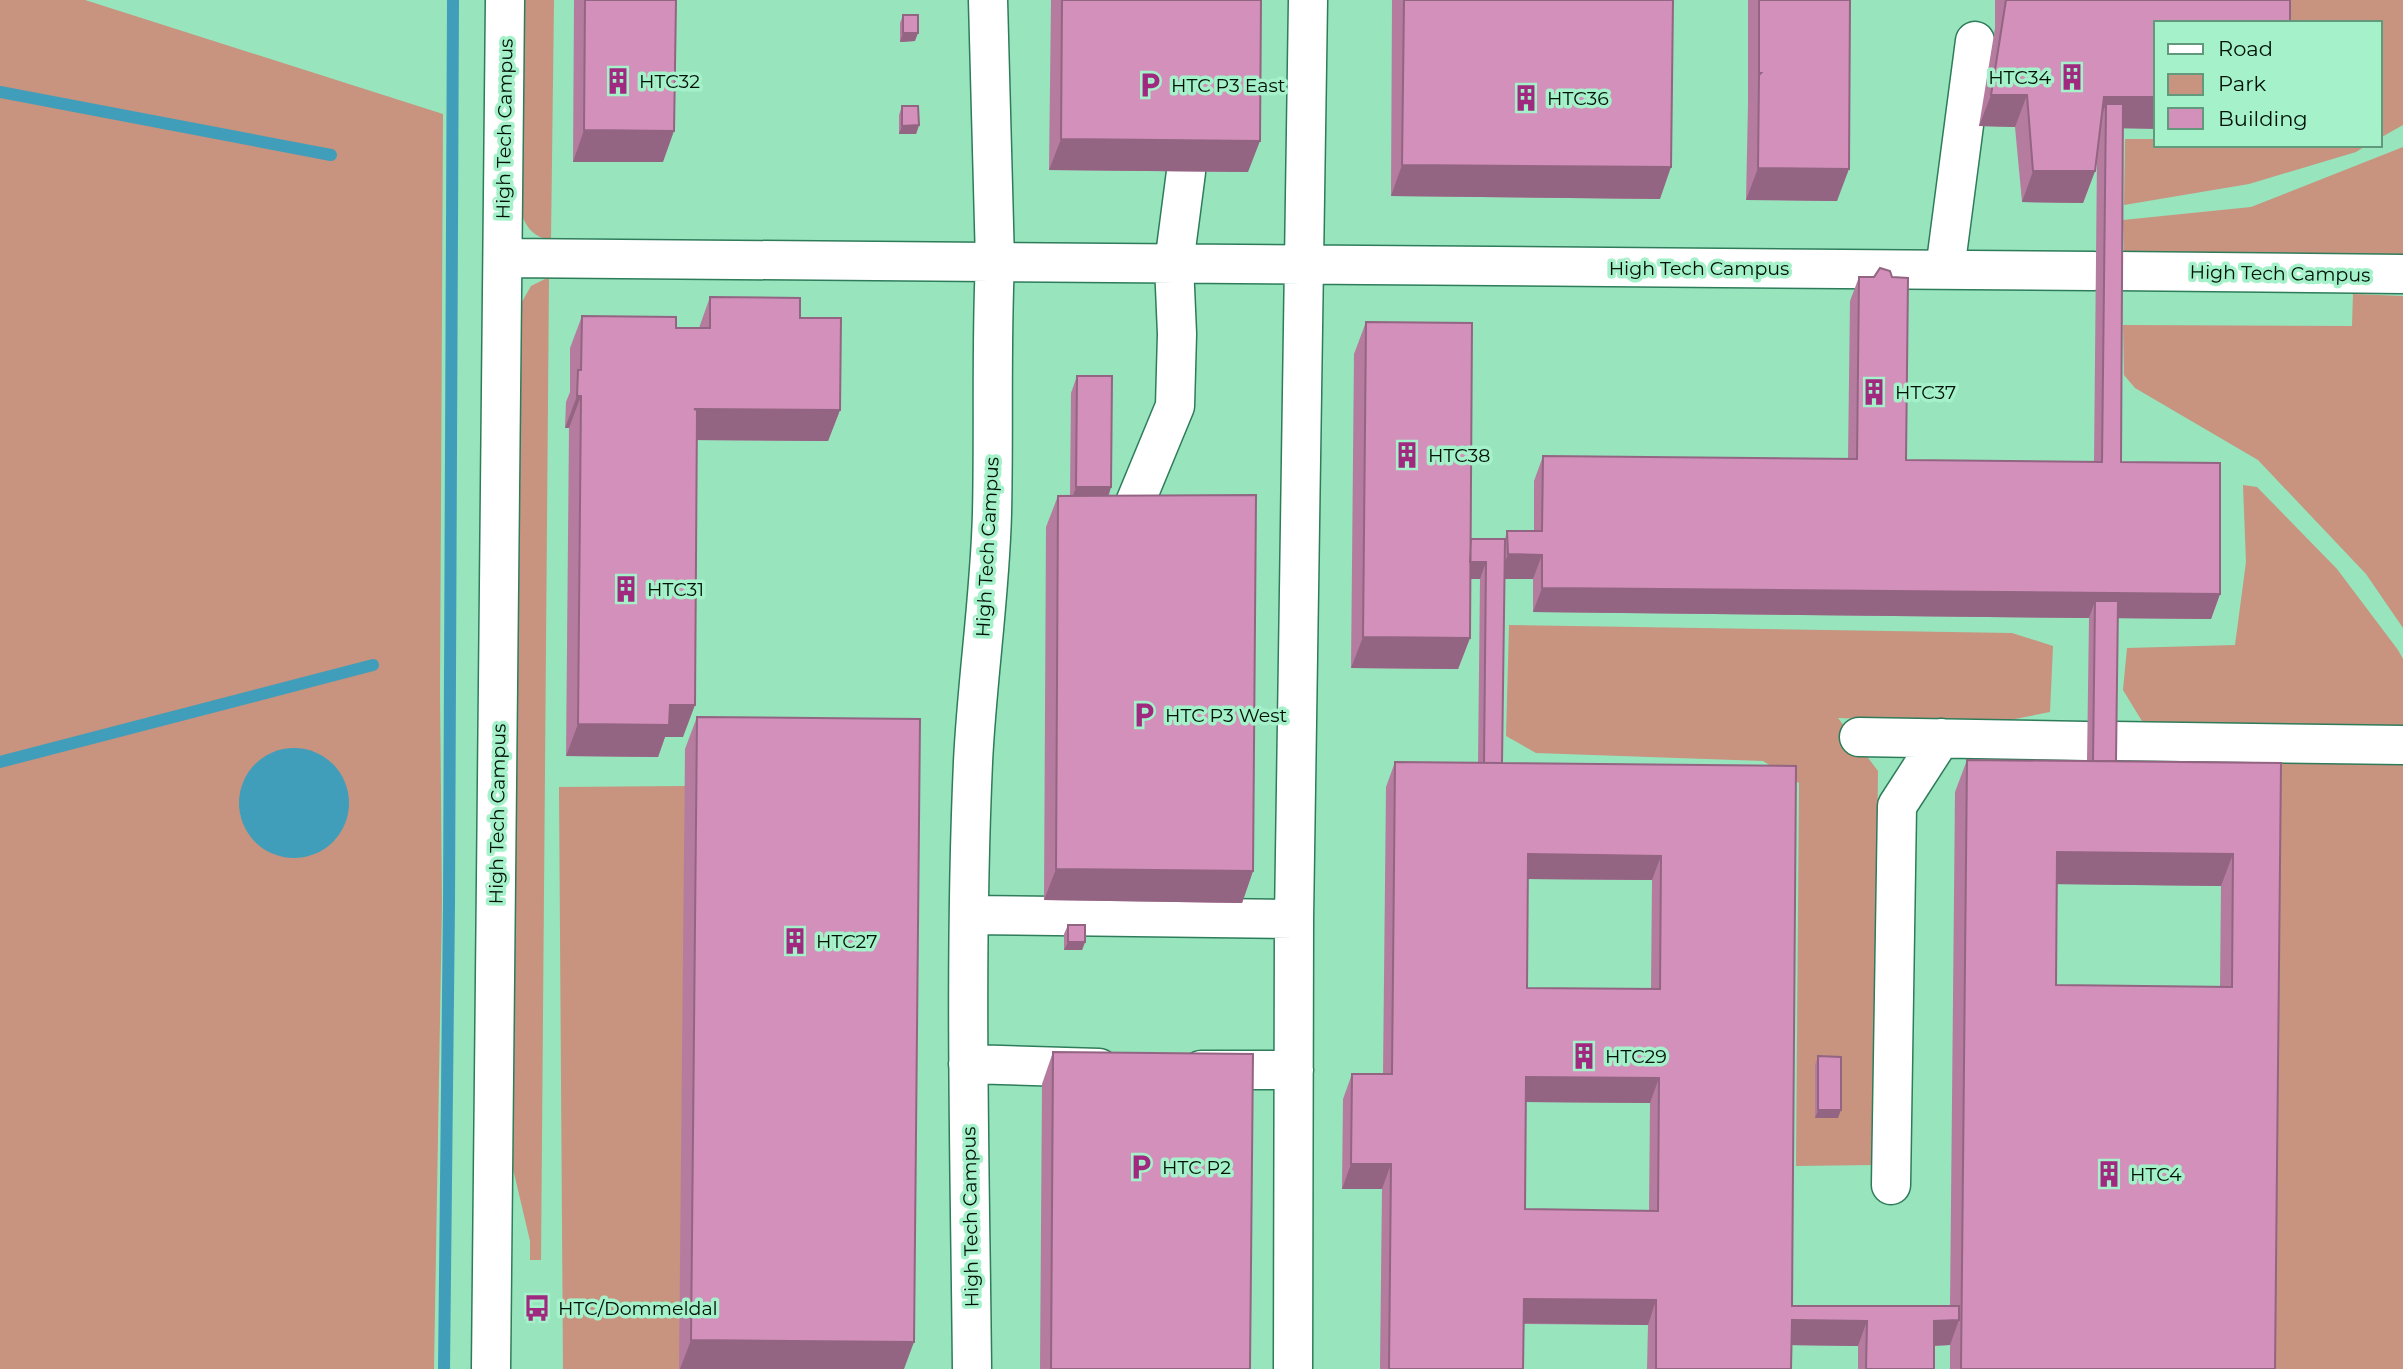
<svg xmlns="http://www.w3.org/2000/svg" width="2403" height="1369" viewBox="0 0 2403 1369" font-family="Montserrat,sans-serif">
	<rect width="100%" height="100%" fill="#97e4bd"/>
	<path fill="#c8937f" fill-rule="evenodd" d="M 0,0 L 85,0 L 443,114 L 440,691 L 442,903 L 434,1369 L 0,1369 ZM 293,748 C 325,765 343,764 349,803 L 299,858 C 269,856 251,843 240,814 L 263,758 L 278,751 Z
		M 523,0 L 554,0 L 551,239 C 535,239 526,227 521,213 Z
		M 2284,0 L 2403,0 L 2403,125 L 2380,138 L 2380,23 L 2283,23 Z
		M 2125,139 L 2156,139 L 2156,145 L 2367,145 L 2356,152 L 2249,184 L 2124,205 Z
		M 2403,147 L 2403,260 L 2124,259 L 2123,220 L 2251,207 Z
		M 549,277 L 541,1260 L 530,1260 L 530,1241 L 511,1160 L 519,307 L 531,286 Z
		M 2353,294 L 2403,296 L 2403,628 L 2366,574 L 2258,460 L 2135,388 L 2124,375 L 2123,325 L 2352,326 Z
		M 2243,485 L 2257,487 L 2337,569 L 2398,650 L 2403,659 L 2403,733 L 2145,726 L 2123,690 L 2127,648 L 2235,645 L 2246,562 Z
		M 1509,625 L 2012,633 L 2053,646 L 2050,712 L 1990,724 L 1838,718 L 1878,771 L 1873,1165 L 1796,1166 L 1799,783 L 1763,761 L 1536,753 L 1506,736 Z
		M 2270,757 L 2403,758 L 2403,1369 L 2264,1369 Z
		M 685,786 L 683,1369 L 563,1369 L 559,787 Z"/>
	<path fill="#409eba" d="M239 803a55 55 0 1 1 110 0a55 55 0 1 1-110 0Z"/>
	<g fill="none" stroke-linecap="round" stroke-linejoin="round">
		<path stroke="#409eba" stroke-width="12" d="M 0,92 L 331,155
			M 0,762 L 373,665
			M 444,1369 L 449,903 L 453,0"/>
		<defs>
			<path id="minor" d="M 503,258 L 2094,271
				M 1945,270 L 1975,41
				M 2115,271 L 2403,274
				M 1125,527 L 1175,406 L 1177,334 L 1174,264 L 1186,172
				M 1859,737 L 2086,741
				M 2113,741 L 2403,745
				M 969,915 L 1294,919
				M 968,1064 L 1099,1068
				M 1201,1070 L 1294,1070
				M 1891,1185 L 1897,806 L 1941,738
				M 491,1369 L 505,0
				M 972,1369 C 970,1167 964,964 973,762 C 977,679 990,596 992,513 C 994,429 991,346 995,262 L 988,0
				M 1293,1369 L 1294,919 L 1308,0"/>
		</defs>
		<use href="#minor" stroke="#2e7c5a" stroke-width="41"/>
		<use href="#minor" stroke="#fff" stroke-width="38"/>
	</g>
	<path fill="#b57ca0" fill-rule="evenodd" d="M 574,0 L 676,0 L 663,162 L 573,162 Z
		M 1051,0 L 1261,0 L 1248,172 L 1049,170 Z
		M 1392,0 L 1673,0 L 1660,199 L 1391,196 Z
		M 1748,0 L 1850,0 L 1837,201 L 1746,200 L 1748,104 Z
		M 1995,0 L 2290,0 L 2123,128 L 2121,462 L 2220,594 L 2211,619 L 2118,618 L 2116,761 L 2281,763 L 2275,1369 L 1950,1369 L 1950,1345 L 1934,1346 L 1934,1369 L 1858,1369 L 1858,1346 L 1792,1345 L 1791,1369 L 1647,1369 L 1648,1325 L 1524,1324 L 1523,1369 L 1380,1369 L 1382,1189 L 1342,1189 L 1343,1099 L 1352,1074 L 1383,1074 L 1386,787 L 1395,762 L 1478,763 L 1480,579 L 1470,579 L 1470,638 L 1458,669 L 1351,668 L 1354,354 L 1366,322 L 1471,539 L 1505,539 L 1507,531 L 1534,531 L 1534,481 L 1543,456 L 1848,459 L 1850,301 L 1859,277 L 1906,460 L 2094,462 L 2097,156 L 2095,171 L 2083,203 L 2022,202 L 2015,127 L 1979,126 L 1995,28 ZM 1504,579 L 1533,579 L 1533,612 L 2089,618 L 2087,761 L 1967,760 L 1955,792 L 1950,1306 L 1792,1306 L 1796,766 L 1502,763 ZM 1528,879 L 1652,880 L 1651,989 L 1527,988 ZM 2057,884 L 2221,886 L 2220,987 L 2056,985 ZM 1526,1102 L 1650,1103 L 1649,1211 L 1525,1209 Z
		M 903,15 L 915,41 L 900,42 L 900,23 Z
		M 902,106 L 919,125 L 916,134 L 899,134 L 899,115 Z
		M 710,297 L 800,318 L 840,410 L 828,441 L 697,440 L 683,737 L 665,737 L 658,757 L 566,756 L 569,428 L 565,428 L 566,402 L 570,392 L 570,348 L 582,316 L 676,328 L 699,328 Z
		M 1077,376 L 1111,487 L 1109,495 L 1253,871 L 1242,903 L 1044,900 L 1046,527 L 1058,496 L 1070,496 L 1071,393 Z
		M 697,717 L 904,1369 L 679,1369 L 685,749 Z
		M 1068,925 L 1085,942 L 1082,950 L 1064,950 L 1064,934 Z
		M 1053,1052 L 1250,1369 L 1040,1369 L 1042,1084 Z
		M 1818,1056 L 1838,1118 L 1815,1118 L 1815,1065 Z"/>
	<path fill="#936582" d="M 903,33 L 918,33 L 915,41 L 900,42 Z
		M 1991,95 L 2027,95 L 2015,127 L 1979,126 Z
		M 2104,97 L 2156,97 L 2156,129 L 2106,128 L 2106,104 L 2097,128 Z
		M 919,125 L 916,134 L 899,134 L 902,126 Z
		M 584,130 L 674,131 L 663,162 L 573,162 Z
		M 1061,139 L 1260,141 L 1248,172 L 1049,170 Z
		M 1402,165 L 1671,167 L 1660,199 L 1391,196 Z
		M 1758,168 L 1849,169 L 1837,201 L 1746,200 Z
		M 2033,171 L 2095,171 L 2083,203 L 2022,202 Z
		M 577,396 L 581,396 L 569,428 L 565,428 Z
		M 694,409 L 840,410 L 828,441 L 683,440 Z
		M 1076,487 L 1111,487 L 1105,504 L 1070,504 Z
		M 1508,554 L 1542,555 L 1533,579 L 1499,579 Z
		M 1465,562 L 1486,562 L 1480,579 L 1459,579 Z
		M 1542,588 L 2220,594 L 2211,619 L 2095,618 L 2095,601 L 2089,618 L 1533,612 Z
		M 1363,637 L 1470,638 L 1458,669 L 1351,668 Z
		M 670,705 L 695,705 L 683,737 L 665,737 L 658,757 L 566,756 L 578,724 Z
		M 2057,852 L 2233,854 L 2221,886 L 2046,884 Z
		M 1528,854 L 1661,856 L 1652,880 L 1520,879 Z
		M 1056,869 L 1253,871 L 1242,903 L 1044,900 Z
		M 1068,942 L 1085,942 L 1082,950 L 1064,950 Z
		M 1526,1077 L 1659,1078 L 1650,1103 L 1517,1102 Z
		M 1818,1110 L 1841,1110 L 1838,1118 L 1815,1118 Z
		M 1351,1164 L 1391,1164 L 1382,1189 L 1342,1189 Z
		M 1524,1299 L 1656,1300 L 1648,1325 L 1515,1323 Z
		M 1792,1320 L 1867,1321 L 1858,1346 L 1783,1345 Z
		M 1959,1320 L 1950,1345 L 1925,1346 L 1934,1321 Z
		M 691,1340 L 914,1342 L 904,1369 L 680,1369 Z"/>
	<path fill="#d290ba" stroke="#936582" stroke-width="2" fill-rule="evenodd" d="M 585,0 L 676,0 L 674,131 L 584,130 Z
		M 1062,0 L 1261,0 L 1260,141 L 1061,139 Z
		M 1404,0 L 1673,0 L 1671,167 L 1402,165 Z
		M 1759,0 L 1850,0 L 1849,169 L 1758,168 L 1759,75 L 1761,73 L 1759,73 Z
		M 2006,0 L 2290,0 L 2290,23 L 2156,23 L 2156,97 L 2104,97 L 2095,171 L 2033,171 L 2027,95 L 1991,95 Z
		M 903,15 L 918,15 L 918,33 L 903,33 Z
		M 2106,104 L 2123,104 L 2121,462 L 2220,463 L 2220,594 L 1542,588 L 1542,555 L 1508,554 L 1507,531 L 1542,531 L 1543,456 L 1857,459 L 1859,277 L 1874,277 L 1880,268 L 1890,271 L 1892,277 L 1908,278 L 1906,460 L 2102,462 Z
		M 902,106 L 918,106 L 919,125 L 902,126 Z
		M 710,297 L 800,298 L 800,318 L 841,318 L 840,410 L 694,409 L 697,410 L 695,705 L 670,705 L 669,725 L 578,724 L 581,396 L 577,396 L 578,370 L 581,370 L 582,316 L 676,317 L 676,328 L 710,328 Z
		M 1366,322 L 1472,323 L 1470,638 L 1363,637 Z
		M 1077,376 L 1112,376 L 1111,487 L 1076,487 Z
		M 1256,495 L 1253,871 L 1056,869 L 1058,496 Z
		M 1471,539 L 1505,539 L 1502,763 L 1484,763 L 1486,562 L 1470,562 Z
		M 2095,601 L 2118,601 L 2116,761 L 2093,761 Z
		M 697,717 L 920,719 L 914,1342 L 691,1340 Z
		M 1967,760 L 2281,763 L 2275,1369 L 1961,1369 ZM 2057,852 L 2233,854 L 2232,987 L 2056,985 Z
		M 1395,762 L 1796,766 L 1792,1306 L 1959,1306 L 1959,1320 L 1934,1321 L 1934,1369 L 1866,1369 L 1867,1321 L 1792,1320 L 1791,1369 L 1656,1369 L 1656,1300 L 1524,1299 L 1523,1369 L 1389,1369 L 1391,1164 L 1351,1164 L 1352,1074 L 1392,1074 ZM 1528,854 L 1661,856 L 1660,989 L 1527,988 ZM 1526,1077 L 1659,1078 L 1658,1211 L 1525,1209 Z
		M 1068,925 L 1085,925 L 1085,942 L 1068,942 Z
		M 1053,1052 L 1253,1054 L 1250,1369 L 1051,1369 Z
		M 1818,1056 L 1841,1057 L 1841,1110 L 1818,1110 Z"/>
	<defs>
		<symbol id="building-bare" viewBox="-9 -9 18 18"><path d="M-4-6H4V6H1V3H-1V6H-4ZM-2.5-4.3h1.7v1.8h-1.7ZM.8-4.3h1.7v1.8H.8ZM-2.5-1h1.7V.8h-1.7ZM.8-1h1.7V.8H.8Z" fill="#a0287f" stroke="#a4f1ca" stroke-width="2.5" paint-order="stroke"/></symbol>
		<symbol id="parking-bare" viewBox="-9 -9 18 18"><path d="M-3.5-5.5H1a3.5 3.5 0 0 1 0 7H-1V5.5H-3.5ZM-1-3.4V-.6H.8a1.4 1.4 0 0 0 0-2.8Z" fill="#a0287f" stroke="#a4f1ca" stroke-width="2.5" paint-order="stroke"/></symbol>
		<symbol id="bus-bare" viewBox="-9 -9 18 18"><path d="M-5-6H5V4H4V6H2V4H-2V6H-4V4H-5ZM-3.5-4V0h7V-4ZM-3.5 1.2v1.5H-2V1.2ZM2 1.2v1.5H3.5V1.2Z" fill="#a0287f" stroke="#a4f1ca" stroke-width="2.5" paint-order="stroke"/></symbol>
	</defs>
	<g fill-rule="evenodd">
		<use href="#building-bare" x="2053" y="58" width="38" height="38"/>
		<use href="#building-bare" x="599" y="62" width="38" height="38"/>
		<use href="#parking-bare" x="1131" y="66" width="38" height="38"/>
		<use href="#building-bare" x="1507" y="79" width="38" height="38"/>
		<use href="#building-bare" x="1855" y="373" width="38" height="38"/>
		<use href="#building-bare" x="1388" y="436" width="38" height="38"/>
		<use href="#building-bare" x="607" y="570" width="38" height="38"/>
		<use href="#parking-bare" x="1125" y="696" width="38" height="38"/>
		<use href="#building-bare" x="776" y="922" width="38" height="38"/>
		<use href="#building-bare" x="1565" y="1037" width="38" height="38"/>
		<use href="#parking-bare" x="1122" y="1148" width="38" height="38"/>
		<use href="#building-bare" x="2090" y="1155" width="38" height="38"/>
		<use href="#bus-bare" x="518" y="1289" width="38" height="38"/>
	</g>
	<g text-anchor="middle" stroke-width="7" stroke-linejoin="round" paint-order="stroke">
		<g font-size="19" fill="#001208" stroke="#a4f1ca" text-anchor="start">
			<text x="2051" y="84" text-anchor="end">HTC34</text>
			<text x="639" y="88">HTC32</text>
			<text x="1171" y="92">HTC P3 East</text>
			<text x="1547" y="105">HTC36</text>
			<text x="1895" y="399">HTC37</text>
			<text x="1428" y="462">HTC38</text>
			<text x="647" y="596">HTC31</text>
			<text x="1165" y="722">HTC P3 West</text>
			<text x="816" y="948">HTC27</text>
			<text x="1605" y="1063">HTC29</text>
			<text x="1162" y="1174">HTC P2</text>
			<text x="2130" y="1181">HTC4</text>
			<text x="558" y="1315">HTC/Dommeldal</text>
		</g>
		<g font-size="19" fill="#001208" stroke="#a4f1ca">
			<text transform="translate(504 129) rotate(-89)" y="7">High Tech Campus</text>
			<text x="1699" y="275">High Tech Campus</text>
			<text transform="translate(2280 273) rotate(1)" y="7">High Tech Campus</text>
			<text transform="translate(987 547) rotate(-87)" y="7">High Tech Campus</text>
			<text transform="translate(497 814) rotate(-89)" y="7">High Tech Campus</text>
			<text transform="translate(970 1217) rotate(-91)" y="7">High Tech Campus</text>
		</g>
	</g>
	<rect x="2154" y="21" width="228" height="126" fill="#a4f1ca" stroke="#62987c" stroke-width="2"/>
	<rect x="2168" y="44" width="35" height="10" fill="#ffffff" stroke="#62987c" stroke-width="2"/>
	<text x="2218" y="56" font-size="21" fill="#001208">Road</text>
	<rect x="2168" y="74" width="35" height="21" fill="#c8937f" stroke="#62987c" stroke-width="2"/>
	<text x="2218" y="91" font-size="21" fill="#001208">Park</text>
	<rect x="2168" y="108" width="35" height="21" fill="#d290ba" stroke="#62987c" stroke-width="2"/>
	<text x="2218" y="126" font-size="21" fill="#001208">Building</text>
</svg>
